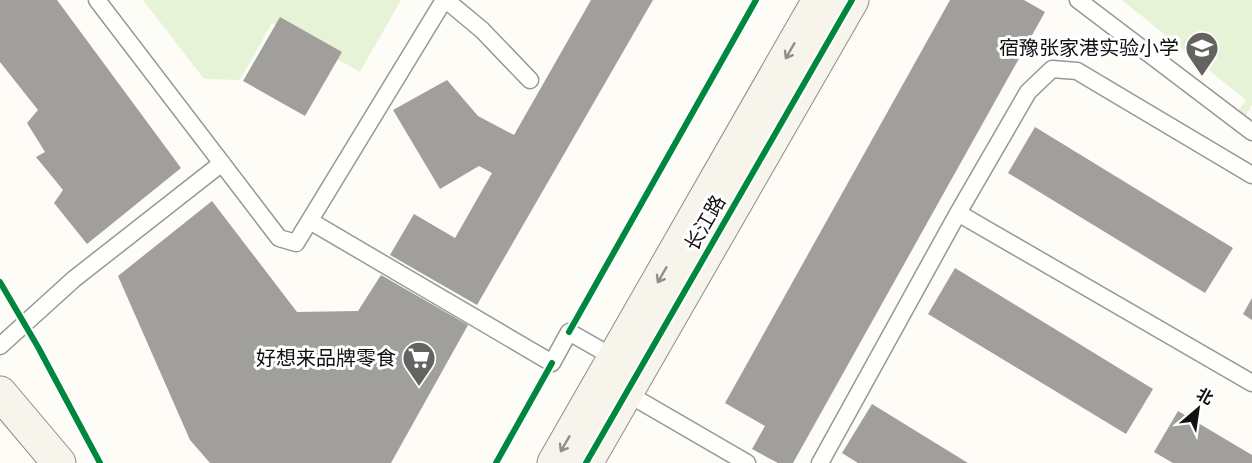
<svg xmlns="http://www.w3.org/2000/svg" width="1252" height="463" viewBox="0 0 1252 463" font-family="'PT Serif','Noto Sans SC',serif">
	<rect width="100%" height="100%" fill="#fdfcf7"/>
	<path fill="#e7f3d7" d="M 143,0 L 401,0 L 360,72 L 272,23 L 240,80 L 204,79 Z
		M 1122,0 L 1252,0 L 1252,105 L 1244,119 L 1235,115 L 1246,100 Z"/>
	<path fill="#a19f9c" d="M 0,0 L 57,0 L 181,168 L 87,244 L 54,203 L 63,190 L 36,157 L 45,152 L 27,123 L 38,110 L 0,62 Z
		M 591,0 L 653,0 L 477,305 L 390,255 L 414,214 L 455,238 L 492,173 L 479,166 L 440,189 L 393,110 L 447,80 L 478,116 L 514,135 Z
		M 950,0 L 1024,0 L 1045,12 L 793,463 L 778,463 L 752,449 L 765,426 L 725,403 Z
		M 280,17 L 342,52 L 305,116 L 243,81 Z
		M 1035,127 L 1233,248 L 1205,293 L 1008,173 Z
		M 212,201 L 297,312 L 358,311 L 381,275 L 468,325 L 391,463 L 210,463 L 190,440 L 118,276 Z
		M 955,268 L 1153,389 L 1126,434 L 928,314 Z
		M 1252,298 L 1252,320 L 1243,314 Z
		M 872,404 L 968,463 L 858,463 L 842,453 Z
		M 1178,411 L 1252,455 L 1252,463 L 1173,463 L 1154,452 Z"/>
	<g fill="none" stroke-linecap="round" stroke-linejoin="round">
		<defs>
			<path id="lane" d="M 97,0 L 279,238 L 296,243 L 444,0
				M 446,0 L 482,30 L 530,80
				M 1078,0 L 1252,132
				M 958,213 L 1252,383
				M 310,221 L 552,363 L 569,332 L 620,361
				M 0,346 L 74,279 L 222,163
				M 623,391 L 747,463
				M 820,463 L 958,213 L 1028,92 L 1052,69 L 1077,71 L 1252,175"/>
			<path id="secondary" d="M 0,393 L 59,463
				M 554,463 L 819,0
				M 586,463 L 852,0"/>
		</defs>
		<use href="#lane" stroke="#979795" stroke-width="19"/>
		<use href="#secondary" stroke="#8e8d8b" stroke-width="35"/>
		<use href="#lane" stroke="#fffffe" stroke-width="16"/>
		<use href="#secondary" stroke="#f6f4eb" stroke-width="33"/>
		<defs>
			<path id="cycleway" d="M 0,282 L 38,347 L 100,463
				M 569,332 L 756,0
				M 496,463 L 552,363
				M 586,463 L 852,0"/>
		</defs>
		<use href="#cycleway" stroke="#fff" stroke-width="10"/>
		<use href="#cycleway" stroke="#00873e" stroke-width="6"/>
	</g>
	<defs><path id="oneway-shaft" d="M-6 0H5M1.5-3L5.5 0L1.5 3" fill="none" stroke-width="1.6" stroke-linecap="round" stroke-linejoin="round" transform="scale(1.5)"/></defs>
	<g stroke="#8f8e89">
		<use href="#oneway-shaft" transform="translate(790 51) rotate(120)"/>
		<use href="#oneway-shaft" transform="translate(662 275) rotate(120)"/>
		<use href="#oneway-shaft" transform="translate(565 444) rotate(120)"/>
	</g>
	<defs>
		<symbol id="school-pin" viewBox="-11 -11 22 30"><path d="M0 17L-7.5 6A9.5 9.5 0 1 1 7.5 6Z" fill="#646362" stroke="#fff"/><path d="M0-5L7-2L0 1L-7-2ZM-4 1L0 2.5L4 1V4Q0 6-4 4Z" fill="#fff"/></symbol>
		<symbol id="supermarket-pin" viewBox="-11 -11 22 30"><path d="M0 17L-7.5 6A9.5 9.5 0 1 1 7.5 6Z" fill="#646362" stroke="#fff"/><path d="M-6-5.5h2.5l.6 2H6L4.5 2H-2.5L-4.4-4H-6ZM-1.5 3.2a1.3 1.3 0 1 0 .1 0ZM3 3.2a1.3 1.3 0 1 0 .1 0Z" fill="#fff"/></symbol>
	</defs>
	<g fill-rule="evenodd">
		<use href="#school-pin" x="1183" y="29" width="38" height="52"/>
		<use href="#supermarket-pin" x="400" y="339" width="38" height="52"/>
	</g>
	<g text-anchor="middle" stroke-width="6" stroke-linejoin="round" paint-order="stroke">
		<g font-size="20" fill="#111" stroke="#fff" text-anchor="end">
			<text x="1179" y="55">宿豫张家港实验小学</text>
			<text x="396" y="365">好想来品牌零食</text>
		</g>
		<g font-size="20" fill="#111" stroke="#fff">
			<text transform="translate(705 223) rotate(-60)" y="7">长江路</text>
		</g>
	</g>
	<g transform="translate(1198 409) rotate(29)" stroke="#ffffff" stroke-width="4.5" paint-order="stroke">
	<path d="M0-4.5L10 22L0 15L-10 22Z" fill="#111111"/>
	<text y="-9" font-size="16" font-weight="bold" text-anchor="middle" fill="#111111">北</text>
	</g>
</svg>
